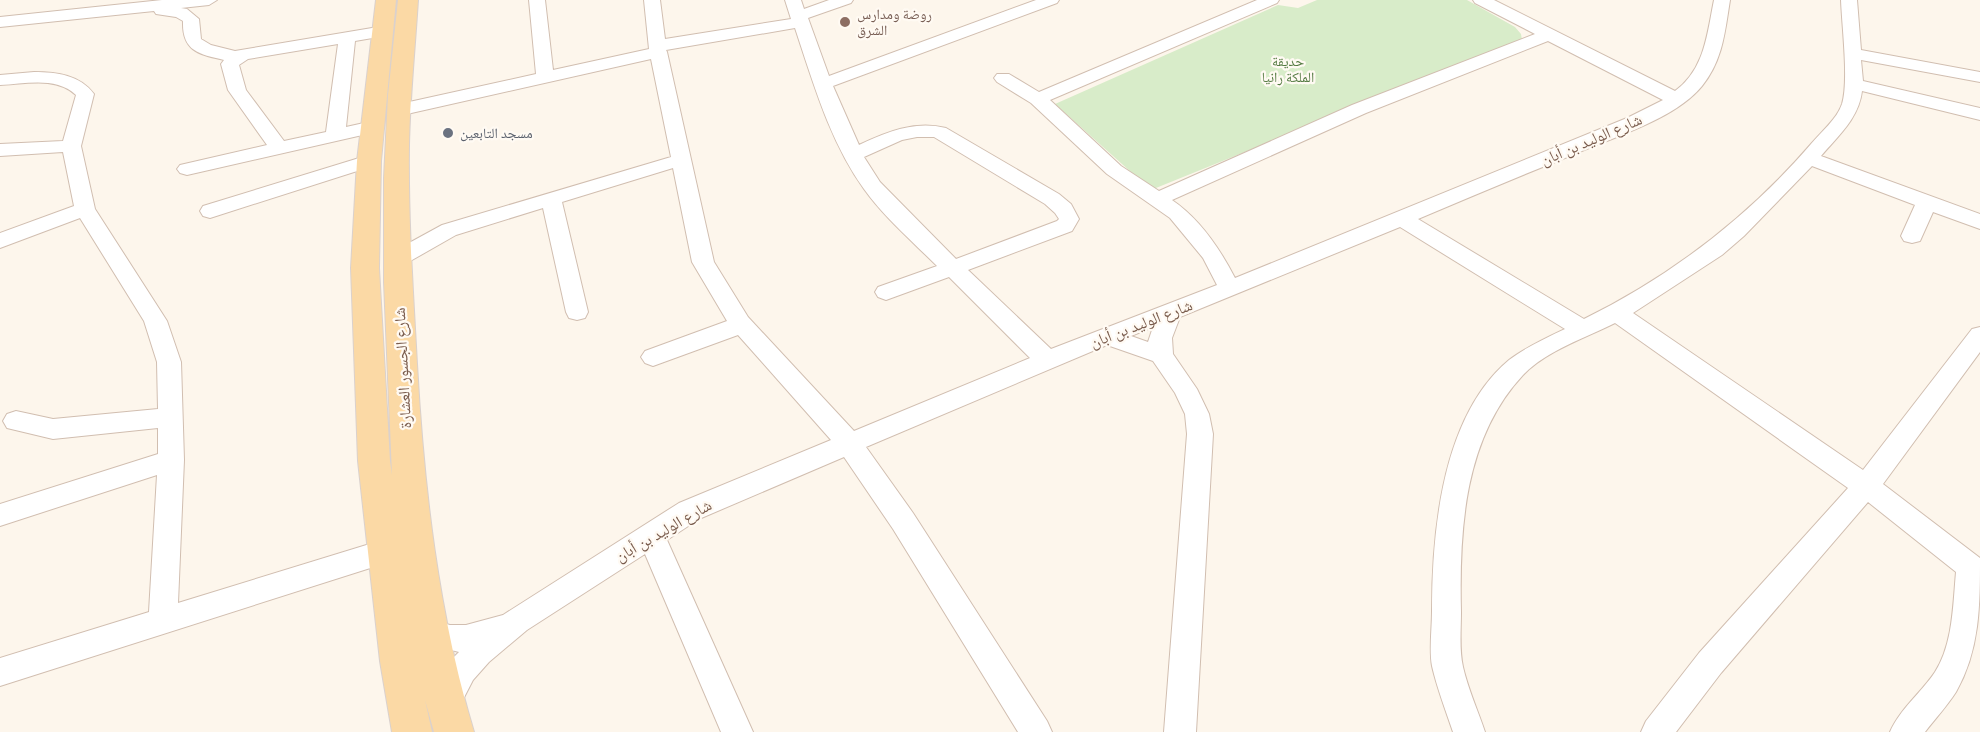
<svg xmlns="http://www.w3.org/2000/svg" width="1980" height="732" viewBox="0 0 1980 732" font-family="'Roboto Condensed','Noto Naskh Arabic',sans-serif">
	<rect width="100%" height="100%" fill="#fdf6ec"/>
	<path fill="#d8ecc9" d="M 1317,0 L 1467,0 L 1515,27 L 1521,34 L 1522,40 L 1151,190 L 1055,104 L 1278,5 L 1298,8 Z"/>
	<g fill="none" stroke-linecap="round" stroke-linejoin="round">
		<defs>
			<path id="minor" d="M 162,0 L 217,0 L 209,5 L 181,8 L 187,9 L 199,19 L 201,39 L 211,45 L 235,51 L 384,26 L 390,27 L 393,31 L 390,35 L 355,41 L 346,127 L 373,121 L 380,123 L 383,127 L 380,131 L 187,175 L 180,173 L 177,169 L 180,165 L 267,145 L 228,90 L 221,64 L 224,60 C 198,54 182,51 183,21 L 176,17 L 156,14 L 154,11 L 0,27 L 0,17 ZM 338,44 L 326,132 L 284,141 L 246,90 L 239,65 L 248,59 Z
				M 529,0 L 545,0 L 553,70 L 649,49 L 644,0 L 660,0 L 665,39 L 791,19 L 785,0 L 801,0 L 804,9 L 829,0 L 853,0 L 851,3 L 808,18 L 829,76 L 1036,0 L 1059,0 L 1057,3 L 833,86 L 859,145 C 886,132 915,120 946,128 L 1059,194 L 1071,204 L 1079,219 L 1072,231 L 968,270 L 1051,349 L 1217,285 L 1203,258 L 1170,218 L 1107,174 L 1031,103 L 997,82 L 994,78 L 997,74 L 1009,74 L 1039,92 L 1257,0 L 1279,0 L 1277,3 L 1050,100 L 1121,166 L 1159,191 L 1352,105 L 1535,34 L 1475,3 L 1473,0 L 1494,0 L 1675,91 C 1705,69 1707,34 1714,0 L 1730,0 C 1725,31 1723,60 1702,86 C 1675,119 1614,137 1575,154 C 1522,175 1470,197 1418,219 L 1584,319 C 1671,276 1748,217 1811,144 C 1821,132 1837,119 1842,104 C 1849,81 1842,27 1841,0 L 1857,0 L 1861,50 L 1980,72 L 1980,82 L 1861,60 L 1863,81 L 1980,108 L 1980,120 L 1862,91 C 1859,118 1838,136 1821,156 L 1980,214 L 1980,229 L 1933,212 L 1920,241 L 1912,243 L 1904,241 L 1901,236 L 1915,205 L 1812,166 L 1744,236 L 1722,255 L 1633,313 L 1863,470 L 1972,329 L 1980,327 L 1980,352 L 1883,484 L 1980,558 C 1980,605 1980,650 1956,692 C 1947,706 1935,719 1925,732 L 1890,732 C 1900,709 1921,693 1935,672 C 1953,644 1953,605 1956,572 L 1868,502 L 1721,673 L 1676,732 L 1641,732 L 1646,721 L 1699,653 L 1848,488 L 1615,323 C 1585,338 1546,351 1523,375 C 1464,438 1459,530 1461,612 C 1461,629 1459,650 1463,667 C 1468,689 1478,711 1485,732 L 1453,732 C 1446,711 1437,688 1432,666 C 1429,650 1432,629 1432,611 C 1432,531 1442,416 1509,360 C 1526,347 1546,338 1565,329 L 1400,227 L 1180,317 L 1172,338 L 1173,354 L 1197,389 L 1209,414 L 1213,434 L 1196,732 L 1164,732 L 1187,434 L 1185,414 L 1175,393 L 1153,361 L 1107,345 L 866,447 L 913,513 L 1047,721 L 1052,732 L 1018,732 L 893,529 L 844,457 L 699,519 L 667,540 L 753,732 L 721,732 L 645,554 L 527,630 L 489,662 L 473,680 L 456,713 L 445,718 L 434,713 L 430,703 L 451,660 L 459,652 L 420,642 L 415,633 L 420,624 L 430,620 L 450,625 L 466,625 L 503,615 L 679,503 L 831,440 L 738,335 L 653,366 L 645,363 L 641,357 L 645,351 L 727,321 L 692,262 L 673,168 L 562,202 L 588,312 L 585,318 L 577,320 L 569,318 L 566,312 L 543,208 L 456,235 L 405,264 L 397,266 L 389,264 L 386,259 L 389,254 L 442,225 L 671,157 L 651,59 L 398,116 L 391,114 L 389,110 L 391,106 L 536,74 ZM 795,28 C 813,82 830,142 864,189 C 884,217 912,241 937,266 L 878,287 L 875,292 L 878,297 L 886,300 L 949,277 L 1030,358 L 854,431 L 748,317 L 714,262 L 667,52 L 666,50 ZM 1548,41 L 1663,100 L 1627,118 L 1235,278 C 1220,249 1200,219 1172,200 L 1366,113 ZM 917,137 L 934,137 L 1045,204 L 1055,213 L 1059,219 L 1057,221 L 956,259 L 880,182 L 864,157 L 902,140 ZM 1153,327 L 1148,342 L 1131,336 Z
				M 34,72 C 57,72 80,75 94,94 L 81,146 L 95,209 L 167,321 L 181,362 L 184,460 L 178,603 L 386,539 L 396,543 L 400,551 L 396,559 L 386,563 L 0,686 L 0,658 L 149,612 L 157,475 L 0,526 L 0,504 L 158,454 L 158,428 L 53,439 L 7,428 L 3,421 L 7,414 L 16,411 L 53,419 L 158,409 L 157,362 L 144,321 L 80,218 L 0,248 L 0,233 L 74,206 L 63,152 L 0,156 L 0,144 L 63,141 L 76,95 C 56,76 25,84 0,85 L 0,75 Z
				M 369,155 L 376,157 L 379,161 L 376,165 L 210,218 L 203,216 L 200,211 L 203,206 Z"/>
			<path id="major" d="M 376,0 L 396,0 L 381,161 L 379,268 L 390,461 L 392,475 L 384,282 L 384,178 L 388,95 L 398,0 L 418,0 C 415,48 410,97 409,145 C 408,218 413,291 417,364 C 424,489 438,612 474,732 L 434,732 L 425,700 L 432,732 L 392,732 L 380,661 L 358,461 L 351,268 L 357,161 Z"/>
		</defs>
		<use href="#minor" stroke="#d1beb0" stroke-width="2"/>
		<use href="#major" stroke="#dad1cd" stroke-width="2"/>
		<use href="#minor" fill="#fff" fill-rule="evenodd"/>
		<use href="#major" fill="#fbd9a5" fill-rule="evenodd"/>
	</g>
	<circle fill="#8d6e63" stroke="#fffaf3" stroke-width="2" cx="845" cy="22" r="6"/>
	<circle fill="#6b7280" stroke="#fffaf3" stroke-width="2" cx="448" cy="133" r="6"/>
	<g text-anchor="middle" stroke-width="4.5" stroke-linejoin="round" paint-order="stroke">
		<g font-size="14" fill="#785e54" stroke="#fffaf3" text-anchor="start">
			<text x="857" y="19">روضة ومدارس<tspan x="857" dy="16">الشرق</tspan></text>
		</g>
		<g font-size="14" fill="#537a41" stroke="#fffaf3">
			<text x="1288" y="66">حديقة<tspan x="1288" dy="16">الملكة رانيا</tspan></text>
		</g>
		<g font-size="14" fill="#5b616d" stroke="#fffaf3" text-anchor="start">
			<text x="460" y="138">مسجد التابعين</text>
		</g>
		<g font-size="16" fill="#7a5c4d" stroke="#fffaf3">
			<text transform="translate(1591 139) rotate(-23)" y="6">شارع الوليد بن أبان</text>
			<text transform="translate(1141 323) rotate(-21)" y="6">شارع الوليد بن أبان</text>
			<text transform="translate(402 368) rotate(-93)" y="6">شارع الجسور العشارة</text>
			<text transform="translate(663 530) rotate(-30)" y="6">شارع الوليد بن أبان</text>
		</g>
	</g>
</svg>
